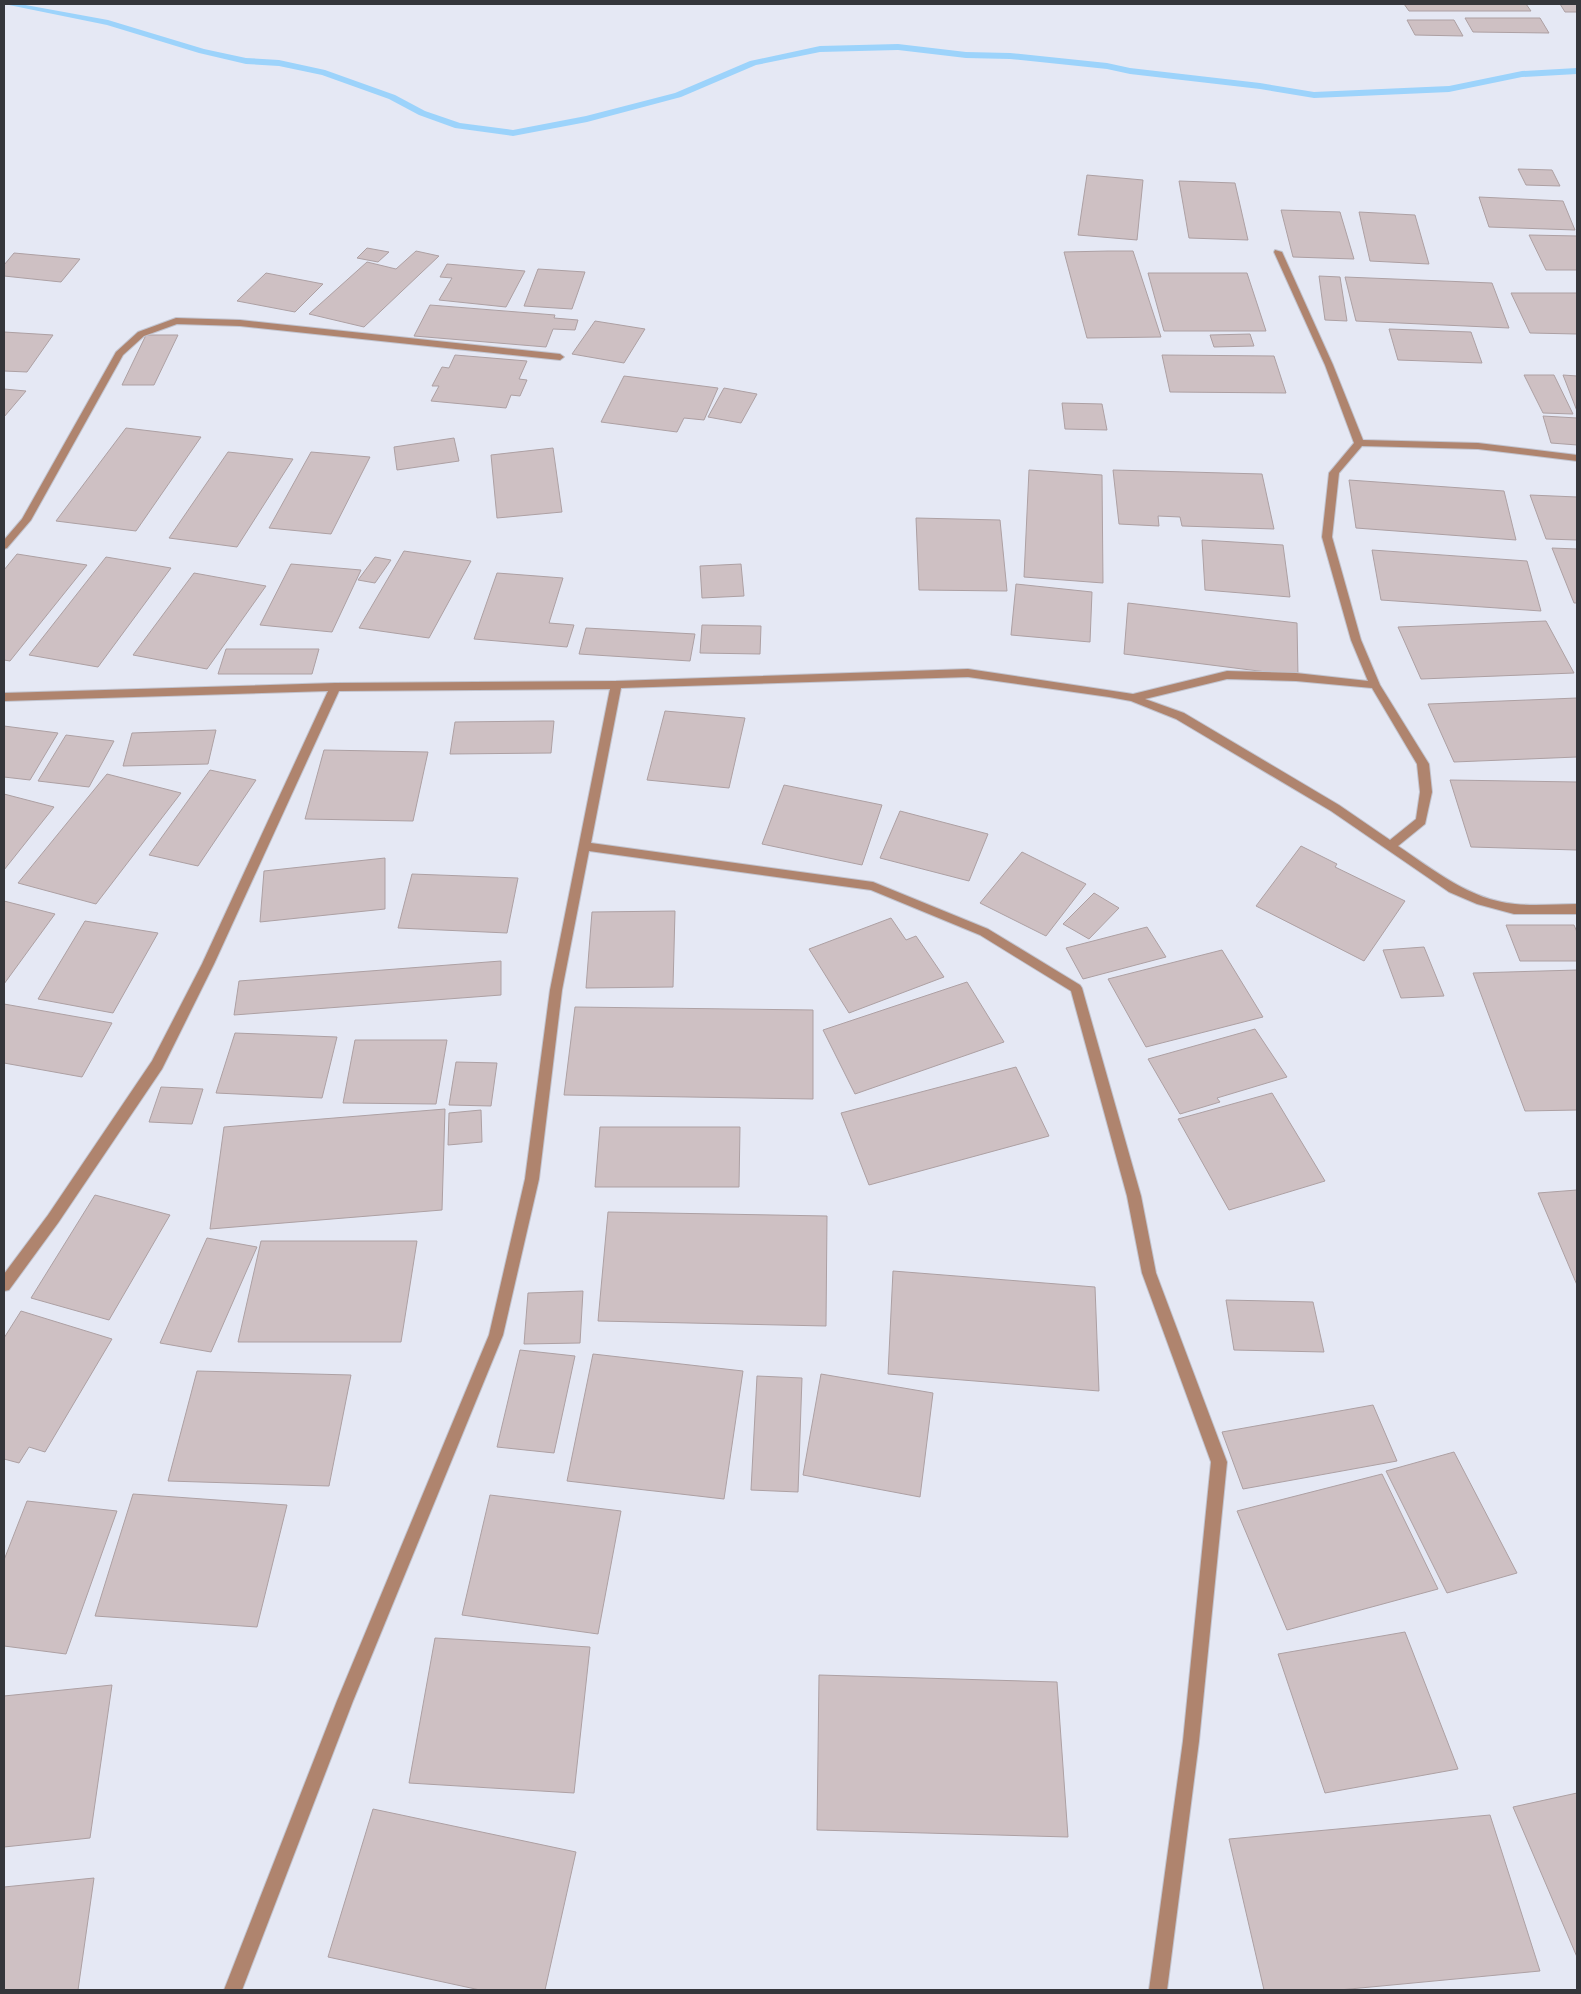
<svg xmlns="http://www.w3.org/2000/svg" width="1581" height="1994" viewBox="0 0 1581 1994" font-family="Roboto,sans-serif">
	<rect width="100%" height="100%" fill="#e5e8f4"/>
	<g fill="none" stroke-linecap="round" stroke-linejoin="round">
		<path fill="#9cd3fb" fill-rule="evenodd" d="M 4,4 L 20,4 L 108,20 L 204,49 L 246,58 L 279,60 L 325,70 L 395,95 L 425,111 L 460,123 L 513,130 L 586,116 L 675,93 L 750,61 L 820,46 L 898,44 L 966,52 L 1010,53 L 1107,63 L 1130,68 L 1260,83 L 1314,92 L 1449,86 L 1522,71 L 1577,68 L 1577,74 L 1522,77 L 1449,92 L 1314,98 L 1260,89 L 1130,74 L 1107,69 L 1010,59 L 966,58 L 898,50 L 820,52 L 756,65 L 681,97 L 587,122 L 513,136 L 455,128 L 419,115 L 389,99 L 322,75 L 279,66 L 246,64 L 199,53 L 107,25 Z"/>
	</g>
	<path fill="#cec0c3" stroke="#ada0a3" d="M 1404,4 L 1526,4 L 1531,11 L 1409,11 Z
		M 1560,4 L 1577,4 L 1577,12 L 1565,12 Z
		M 1465,18 L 1540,18 L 1549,33 L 1473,32 Z
		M 1407,20 L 1454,20 L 1463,36 L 1415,35 Z
		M 1518,169 L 1552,170 L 1560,186 L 1526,185 Z
		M 1087,175 L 1143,180 L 1137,240 L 1078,235 Z
		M 1179,181 L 1235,183 L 1248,240 L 1189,238 Z
		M 1479,197 L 1563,201 L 1575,230 L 1489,227 Z
		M 1281,210 L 1340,212 L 1354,259 L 1293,257 Z
		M 1359,212 L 1415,215 L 1429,264 L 1370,261 Z
		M 1529,235 L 1577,236 L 1577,270 L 1546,270 Z
		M 367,248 L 389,252 L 378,262 L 357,258 Z
		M 416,251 L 439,256 L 364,327 L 309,314 L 367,262 L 396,269 Z
		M 1108,251 L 1133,251 L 1161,337 L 1087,338 L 1064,252 Z
		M 14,253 L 80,259 L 61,282 L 4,276 L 4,265 Z
		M 447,264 L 481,267 L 525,271 L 506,307 L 439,300 L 452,278 L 440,277 Z
		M 538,269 L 585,272 L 572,309 L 524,306 Z
		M 266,273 L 323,284 L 295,312 L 237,301 Z
		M 1148,273 L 1247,273 L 1266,331 L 1164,331 Z
		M 1319,276 L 1340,277 L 1347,321 L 1325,320 Z
		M 1345,277 L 1492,283 L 1509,328 L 1356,321 Z
		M 1511,293 L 1577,293 L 1577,334 L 1530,333 Z
		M 430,305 L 555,315 L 554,318 L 578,320 L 575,330 L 553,329 L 546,347 L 414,336 Z
		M 595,321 L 645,329 L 624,363 L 572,354 Z
		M 1389,329 L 1471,332 L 1482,363 L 1398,360 Z
		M 4,332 L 53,335 L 27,372 L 4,371 Z
		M 1250,334 L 1254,346 L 1214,347 L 1210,335 Z
		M 146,335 L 178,335 L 154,385 L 122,385 Z
		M 455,355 L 527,361 L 519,379 L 527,380 L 520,396 L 511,395 L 506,408 L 431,401 L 439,386 L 432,386 L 442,367 L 449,368 Z
		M 1162,355 L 1274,356 L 1286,393 L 1170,392 Z
		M 1524,375 L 1554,375 L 1573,414 L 1543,413 Z
		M 1563,375 L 1577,376 L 1577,411 Z
		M 624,376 L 718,388 L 704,420 L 684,418 L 677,432 L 601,422 Z
		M 724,388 L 757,394 L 741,423 L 708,417 Z
		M 4,389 L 26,391 L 4,417 Z
		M 1062,403 L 1102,404 L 1107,430 L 1065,429 Z
		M 1543,416 L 1577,418 L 1577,445 L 1551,443 Z
		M 126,428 L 201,437 L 136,531 L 56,521 Z
		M 454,438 L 459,461 L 397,470 L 394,447 Z
		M 553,448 L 562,512 L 497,518 L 491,455 Z
		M 228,452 L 293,459 L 237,547 L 169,538 Z
		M 311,452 L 370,457 L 331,534 L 269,528 Z
		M 1029,470 L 1102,475 L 1103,583 L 1024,577 Z
		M 1113,470 L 1262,474 L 1274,529 L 1182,526 L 1180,517 L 1158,516 L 1159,526 L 1119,524 Z
		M 1349,480 L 1504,491 L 1516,540 L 1356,528 Z
		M 1530,495 L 1577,497 L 1577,540 L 1546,539 Z
		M 916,518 L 1000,520 L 1007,591 L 919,590 Z
		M 1202,540 L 1283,545 L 1290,597 L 1205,590 Z
		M 1552,548 L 1577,549 L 1577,603 L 1574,603 Z
		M 1372,550 L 1527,561 L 1541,611 L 1381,600 Z
		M 404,551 L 471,561 L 429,638 L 359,628 Z
		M 17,554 L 87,565 L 10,661 L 4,660 L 4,570 Z
		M 106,557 L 171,568 L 98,667 L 29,655 Z
		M 375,557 L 391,560 L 375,583 L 358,580 Z
		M 291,564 L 361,570 L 332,632 L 260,625 Z
		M 741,564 L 744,596 L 702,598 L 700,566 Z
		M 194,573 L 266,586 L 207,669 L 133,655 Z
		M 497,573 L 563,578 L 549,623 L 574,625 L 567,647 L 474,639 Z
		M 1016,584 L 1092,592 L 1090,642 L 1011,635 Z
		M 1128,603 L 1297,623 L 1298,676 L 1124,654 Z
		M 1546,621 L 1574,673 L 1421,679 L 1398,627 Z
		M 702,625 L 761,626 L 760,654 L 700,653 Z
		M 586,628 L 695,634 L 690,661 L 579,654 Z
		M 226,649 L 319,649 L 312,674 L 218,674 Z
		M 1577,698 L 1577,757 L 1454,762 L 1428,704 Z
		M 665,711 L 745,718 L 729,788 L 647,780 Z
		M 543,721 L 554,721 L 551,753 L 450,754 L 455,722 Z
		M 4,726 L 58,733 L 30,780 L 4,777 Z
		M 216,730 L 208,764 L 123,766 L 132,733 Z
		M 66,735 L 114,741 L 89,787 L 38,781 Z
		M 324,750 L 428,752 L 413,821 L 305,819 Z
		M 210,770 L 256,780 L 198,866 L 149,855 Z
		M 107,774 L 181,793 L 96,904 L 18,883 Z
		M 1450,780 L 1577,782 L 1577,850 L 1471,847 Z
		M 784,785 L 882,805 L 862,865 L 762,844 Z
		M 4,794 L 54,807 L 4,870 Z
		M 900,811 L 988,834 L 969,881 L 880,858 Z
		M 1301,846 L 1337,864 L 1335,867 L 1405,901 L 1364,961 L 1256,906 Z
		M 1022,852 L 1086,884 L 1046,936 L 980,903 Z
		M 385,858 L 385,909 L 260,922 L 264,871 Z
		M 412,874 L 518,878 L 507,933 L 398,928 Z
		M 1094,893 L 1119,908 L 1089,939 L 1063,924 Z
		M 4,901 L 55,914 L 4,984 Z
		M 675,911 L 673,987 L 586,988 L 592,912 Z
		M 891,918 L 906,940 L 916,936 L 944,977 L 849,1013 L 809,949 Z
		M 85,921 L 158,933 L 113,1013 L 38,999 Z
		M 1506,925 L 1574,925 L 1577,932 L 1577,961 L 1520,961 Z
		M 1147,927 L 1166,957 L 1083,979 L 1066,948 Z
		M 1424,947 L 1444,996 L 1401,998 L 1383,950 Z
		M 1222,950 L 1263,1017 L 1146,1047 L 1108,979 Z
		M 501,961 L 501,995 L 234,1015 L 239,981 Z
		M 1577,970 L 1577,1110 L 1525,1111 L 1473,973 Z
		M 967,982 L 1004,1042 L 855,1094 L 823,1030 Z
		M 4,1004 L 112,1023 L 82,1077 L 4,1063 Z
		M 575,1007 L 813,1010 L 813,1099 L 564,1095 Z
		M 1255,1029 L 1287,1077 L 1217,1098 L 1220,1102 L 1180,1114 L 1148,1059 Z
		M 235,1033 L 337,1037 L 322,1098 L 216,1093 Z
		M 355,1040 L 447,1040 L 436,1104 L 343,1103 Z
		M 456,1062 L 497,1063 L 491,1106 L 449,1105 Z
		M 1016,1067 L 1049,1136 L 869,1185 L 841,1113 Z
		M 161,1087 L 203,1089 L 192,1124 L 149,1122 Z
		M 1272,1093 L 1325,1181 L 1229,1210 L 1178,1119 Z
		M 445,1109 L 442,1210 L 210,1229 L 224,1127 Z
		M 481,1110 L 482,1142 L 448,1145 L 449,1113 Z
		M 600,1127 L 740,1127 L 739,1187 L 595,1187 Z
		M 1577,1190 L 1577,1285 L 1538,1193 Z
		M 95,1195 L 170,1215 L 109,1320 L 31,1298 Z
		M 608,1212 L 827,1216 L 826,1326 L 598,1321 Z
		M 207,1238 L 257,1247 L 211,1352 L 160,1343 Z
		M 261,1241 L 417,1241 L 401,1342 L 238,1342 Z
		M 893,1271 L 1095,1287 L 1099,1391 L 888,1374 Z
		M 583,1291 L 580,1343 L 524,1344 L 528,1293 Z
		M 1226,1300 L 1313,1302 L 1324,1352 L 1234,1350 Z
		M 21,1311 L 112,1339 L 45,1452 L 29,1447 L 19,1463 L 4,1459 L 4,1338 Z
		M 520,1350 L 575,1356 L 554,1453 L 497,1447 Z
		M 593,1354 L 743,1371 L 724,1499 L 567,1481 Z
		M 197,1371 L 351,1375 L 329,1486 L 168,1481 Z
		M 821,1374 L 933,1393 L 920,1497 L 803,1475 Z
		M 757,1376 L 802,1378 L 798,1492 L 751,1490 Z
		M 1373,1405 L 1397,1461 L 1243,1489 L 1222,1432 Z
		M 1454,1452 L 1517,1573 L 1447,1593 L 1386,1471 Z
		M 1382,1474 L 1438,1589 L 1287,1630 L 1237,1511 Z
		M 133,1494 L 287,1505 L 257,1627 L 95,1616 Z
		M 490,1495 L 621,1511 L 598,1634 L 462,1615 Z
		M 27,1501 L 117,1511 L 66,1654 L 4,1646 L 4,1560 Z
		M 1405,1632 L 1458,1769 L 1325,1793 L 1278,1654 Z
		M 435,1638 L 590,1647 L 574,1793 L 409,1783 Z
		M 819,1675 L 1057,1682 L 1068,1837 L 817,1830 Z
		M 112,1685 L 90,1838 L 4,1847 L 4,1696 Z
		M 1577,1793 L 1577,1957 L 1513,1807 Z
		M 373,1809 L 576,1852 L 545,1990 L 480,1990 L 328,1957 Z
		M 1490,1815 L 1540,1971 L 1339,1990 L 1264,1990 L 1229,1839 Z
		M 94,1878 L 78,1990 L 4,1990 L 4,1887 Z"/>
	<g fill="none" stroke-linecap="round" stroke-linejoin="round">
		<defs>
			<path id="minor" d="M 1275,250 L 1282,252 L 1333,365 L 1363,440 L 1478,443 L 1577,455 L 1577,461 L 1478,449 L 1362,446 L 1339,473 L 1332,537 L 1361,640 L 1380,685 L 1429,764 L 1432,792 L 1425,824 L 1398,846 C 1434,870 1470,900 1515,904 C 1535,906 1557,904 1577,904 L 1577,914 L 1514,914 L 1477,904 L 1449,892 L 1331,811 L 1176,719 L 1131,701 L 1109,697 L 968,677 L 621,688 L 591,843 L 873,882 L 988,929 L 1080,985 L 1082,988 L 1141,1196 L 1156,1273 L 1227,1462 L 1199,1741 L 1167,1990 L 1149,1990 L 1183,1741 L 1211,1462 L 1142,1273 L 1127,1196 L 1071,991 L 980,935 L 871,890 L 589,851 L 562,990 L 539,1179 L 503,1335 L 353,1701 L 242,1990 L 224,1990 L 337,1701 L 489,1335 L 525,1179 L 550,990 L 610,689 L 339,691 L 214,964 L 162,1069 L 58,1223 L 9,1290 L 4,1291 L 4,1274 L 48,1215 L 152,1061 L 202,964 L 328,691 L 4,701 L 4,693 L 335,683 L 616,681 L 968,669 L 1133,694 L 1227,671 L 1296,673 L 1368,681 L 1351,640 L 1322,537 L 1329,473 L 1354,443 L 1325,365 L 1274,252 ZM 1227,679 L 1296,681 L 1372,688 L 1417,764 L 1420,792 L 1416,819 L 1390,840 L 1339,805 L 1184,713 L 1145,699 Z
				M 176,318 L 240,320 L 560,354 L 564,357 L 560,360 L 240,326 L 177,324 L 144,336 L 123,355 L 31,520 L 7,548 L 4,549 L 4,540 L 22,519 L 116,352 L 138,332 Z"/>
		</defs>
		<use href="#minor" stroke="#c2c4cf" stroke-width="2"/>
		<use href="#minor" fill="#af846e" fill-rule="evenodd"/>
	</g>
	<rect width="1581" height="1994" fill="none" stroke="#35363b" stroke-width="10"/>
</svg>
